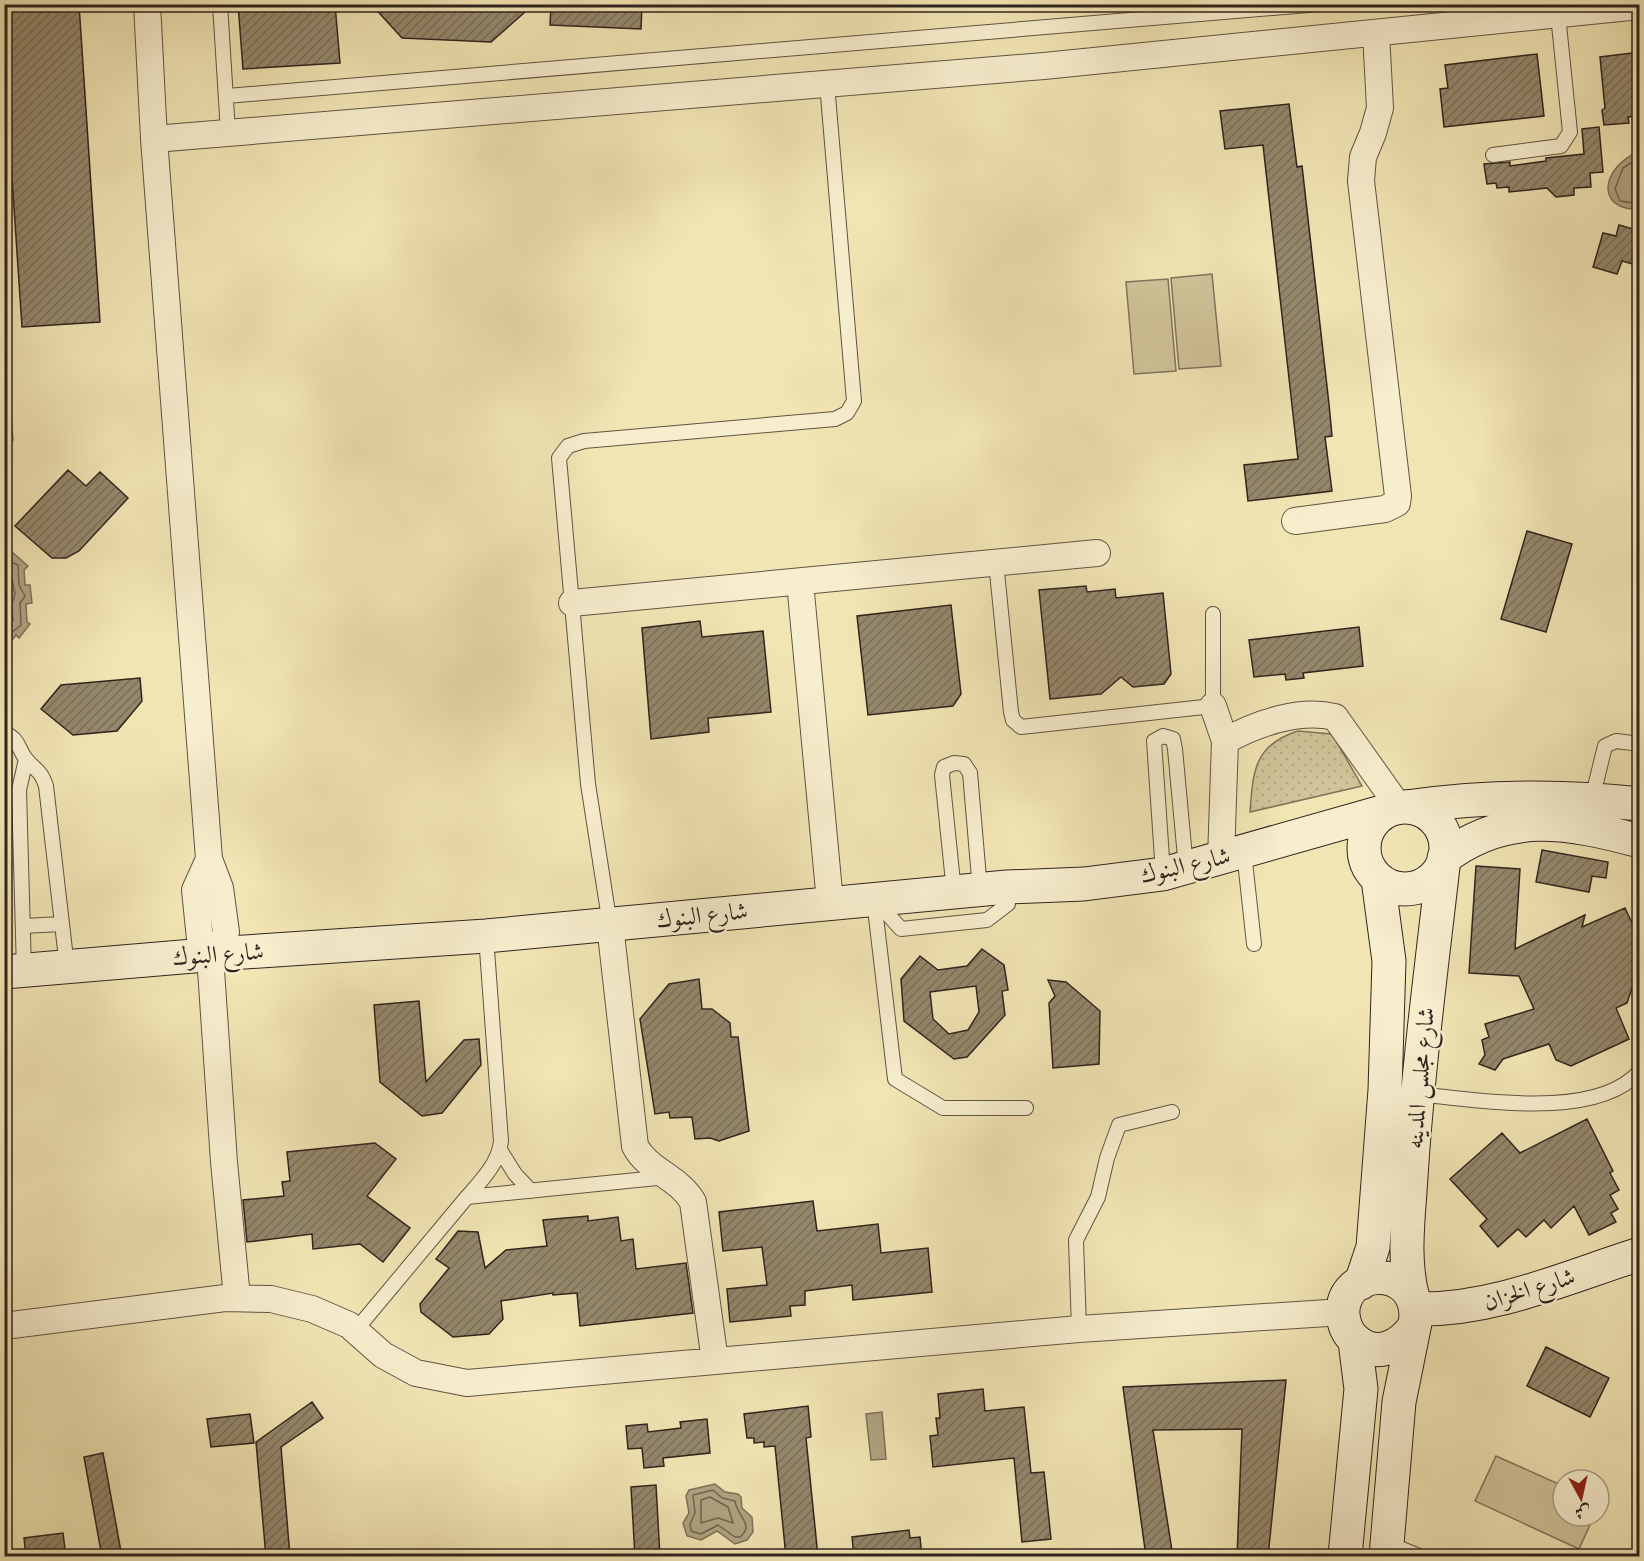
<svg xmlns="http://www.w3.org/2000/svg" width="1644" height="1561" viewBox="0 0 1644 1561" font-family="'Sorts Mill Goudy',Amiri,serif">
	<defs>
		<pattern id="grass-dots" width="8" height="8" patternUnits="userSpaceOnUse" patternTransform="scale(1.5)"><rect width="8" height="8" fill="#d1c49a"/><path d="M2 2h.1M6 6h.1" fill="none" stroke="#b4a884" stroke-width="1.8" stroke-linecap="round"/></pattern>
		<pattern id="building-hatch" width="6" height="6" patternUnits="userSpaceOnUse" patternTransform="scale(1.5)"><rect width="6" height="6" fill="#94886c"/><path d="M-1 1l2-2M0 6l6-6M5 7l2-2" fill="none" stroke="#796f58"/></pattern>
	</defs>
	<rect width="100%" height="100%" fill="#f2e5b4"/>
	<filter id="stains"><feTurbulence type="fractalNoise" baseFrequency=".00333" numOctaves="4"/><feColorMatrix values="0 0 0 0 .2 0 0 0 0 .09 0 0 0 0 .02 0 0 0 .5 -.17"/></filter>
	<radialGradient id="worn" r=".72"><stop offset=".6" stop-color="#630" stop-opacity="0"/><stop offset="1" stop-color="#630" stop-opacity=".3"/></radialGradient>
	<path fill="url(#grass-dots)" stroke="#80745c" stroke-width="1.5" d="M 1298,731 L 1332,734 L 1362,786 L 1250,812 C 1253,771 1254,745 1298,731 Z"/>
	<path fill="#d1c49a" stroke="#80745c" stroke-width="1.5" d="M 1212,274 L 1221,366 L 1179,369 L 1171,278 Z
		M 1168,279 L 1176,371 L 1134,374 L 1126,282 Z
		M 1496,1456 L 1563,1486 L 1563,1516 L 1594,1516 L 1579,1549 L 1475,1501 Z"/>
	<path fill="#b0a381" stroke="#7c7059" stroke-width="1.5" d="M 1639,149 L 1639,209 C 1611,211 1598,190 1617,167 C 1623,159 1632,156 1639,149 Z
		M 5,392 L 9,392 L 13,440 L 5,444 Z
		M 5,551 L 9,555 L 12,552 L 28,566 L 24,570 L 25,585 L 30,585 L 32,603 L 26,604 L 27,622 L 30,624 L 19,638 L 16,635 L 5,649 Z
		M 882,1412 L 886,1459 L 871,1460 L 866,1414 Z
		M 715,1484 L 725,1492 L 738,1494 L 741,1497 L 742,1508 L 752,1517 L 753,1532 L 747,1540 L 735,1544 L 717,1531 L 701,1540 L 687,1536 L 683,1523 L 689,1513 L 686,1496 L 689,1490 Z"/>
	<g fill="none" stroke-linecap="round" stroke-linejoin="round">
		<path stroke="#706450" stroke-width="1.5" d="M 1640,157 L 1623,168 L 1615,189 L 1620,201 L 1640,204
			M 4,559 L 18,565 L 19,585 L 25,596 L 20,603 L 21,625 L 4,639
			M 4,568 L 10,570 L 15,594 L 12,604 L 13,621 L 4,627
			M 713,1490 L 722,1498 L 735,1501 C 737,1516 755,1525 740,1537 L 735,1537 L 718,1525 L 701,1534 L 691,1531 L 690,1524 L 695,1513 L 693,1495 Z
			M 710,1497 L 728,1507 L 733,1523 L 718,1518 L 701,1523 L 701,1500 Z"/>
	</g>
	<path fill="url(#building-hatch)" stroke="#2f241e" stroke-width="1.5" fill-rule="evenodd" d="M 4,4 L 79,4 L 100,322 L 22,327 L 4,58 Z
		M 238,4 L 335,4 L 340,63 L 243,69 Z
		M 371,4 L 534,4 L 491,42 L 402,38 Z
		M 551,4 L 642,4 L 641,29 L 550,25 Z
		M 1640,52 L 1640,116 L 1628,117 L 1629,123 L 1604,125 L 1602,110 L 1605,108 L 1600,57 Z
		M 1537,54 L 1544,116 L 1444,127 L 1440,89 L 1448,88 L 1445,65 Z
		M 1289,104 L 1297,167 L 1302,166 L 1329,404 L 1332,436 L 1325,437 L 1332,491 L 1248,501 L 1244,465 L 1298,459 L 1263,145 L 1225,149 L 1220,111 Z
		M 1599,127 L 1603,172 L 1590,173 L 1591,187 L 1574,188 L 1574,195 L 1556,197 L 1547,188 L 1509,192 L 1509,187 L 1497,188 L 1496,183 L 1487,184 L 1484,164 L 1510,162 L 1510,166 L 1546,161 L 1546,158 L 1584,154 L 1582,129 Z
		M 1619,225 L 1640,231 L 1640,266 L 1622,261 L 1617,274 L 1593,267 L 1603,233 L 1616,236 Z
		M 68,470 L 86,486 L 100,472 L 128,498 L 79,551 L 66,558 L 52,558 L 15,526 Z
		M 1527,531 L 1572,544 L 1546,632 L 1501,619 Z
		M 1086,586 L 1087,592 L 1115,589 L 1116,598 L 1163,593 L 1171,674 L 1164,684 L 1133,687 L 1121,677 L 1101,694 L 1050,699 L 1039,590 Z
		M 951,605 L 961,694 L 953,706 L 868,715 L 857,616 Z
		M 700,621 L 702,637 L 763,631 L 771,712 L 708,718 L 709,732 L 651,739 L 642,628 Z
		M 1359,627 L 1363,666 L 1303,673 L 1304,678 L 1286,680 L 1285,674 L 1254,677 L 1249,640 Z
		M 140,678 L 142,701 L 117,731 L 73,735 L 41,709 L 61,685 Z
		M 1542,850 L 1608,862 L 1606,878 L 1592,876 L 1589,892 L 1536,882 Z
		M 1476,866 L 1520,869 L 1515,949 L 1585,915 L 1582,927 L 1625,908 L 1640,940 L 1640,975 L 1636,976 L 1627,1003 L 1616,1008 L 1629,1039 L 1571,1066 L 1556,1060 L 1549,1044 L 1503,1059 L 1495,1070 L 1479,1064 L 1485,1055 L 1482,1040 L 1489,1037 L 1485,1024 L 1534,1009 L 1519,976 L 1469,973 Z
		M 982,949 L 1004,965 L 1008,990 L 1002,991 L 1005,1015 L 967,1057 L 954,1059 L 904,1021 L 901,979 L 920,956 L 938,970 L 967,966 ZM 976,986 L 979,1012 L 968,1030 L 949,1034 L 933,1019 L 930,992 Z
		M 699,979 L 702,1009 L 712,1009 L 730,1023 L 731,1037 L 738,1037 L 749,1131 L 719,1141 L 710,1138 L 695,1139 L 692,1117 L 670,1118 L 669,1112 L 655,1114 L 640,1019 L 669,984 Z
		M 1048,980 L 1066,982 L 1100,1011 L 1099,1064 L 1053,1068 L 1049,1003 L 1055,996 Z
		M 419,1001 L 426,1082 L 464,1040 L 479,1039 L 481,1065 L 442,1113 L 422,1116 L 380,1082 L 374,1005 Z
		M 1587,1119 L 1613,1171 L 1610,1173 L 1619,1190 L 1610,1195 L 1618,1209 L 1611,1213 L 1616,1222 L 1589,1235 L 1574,1206 L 1551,1228 L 1544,1220 L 1526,1237 L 1518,1229 L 1498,1247 L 1480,1226 L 1487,1219 L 1450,1179 L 1502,1133 L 1520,1153 Z
		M 375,1143 L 396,1159 L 367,1196 L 410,1228 L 383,1262 L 360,1244 L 313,1249 L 312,1234 L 247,1242 L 243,1200 L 284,1196 L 282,1182 L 290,1181 L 287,1152 Z
		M 813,1201 L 817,1231 L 878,1224 L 881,1253 L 928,1248 L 932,1292 L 853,1300 L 852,1285 L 805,1291 L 805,1305 L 790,1306 L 791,1316 L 730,1322 L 727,1289 L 767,1285 L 762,1247 L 723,1251 L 719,1212 Z
		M 588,1216 L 588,1221 L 618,1217 L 621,1241 L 633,1239 L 636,1269 L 686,1263 L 693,1313 L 580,1326 L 577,1293 L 553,1295 L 553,1293 L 501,1301 L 503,1319 L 489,1334 L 453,1337 L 421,1312 L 420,1304 L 449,1268 L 436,1259 L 458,1231 L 478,1232 L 485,1268 L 506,1250 L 547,1246 L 543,1220 Z
		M 1546,1347 L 1609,1378 L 1590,1417 L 1527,1386 Z
		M 1286,1380 L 1268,1557 L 1237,1557 L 1242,1429 L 1153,1430 L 1173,1557 L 1146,1557 L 1123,1387 Z
		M 983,1389 L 985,1411 L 1024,1407 L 1031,1473 L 1044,1472 L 1051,1539 L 1022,1542 L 1014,1458 L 933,1467 L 930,1436 L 938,1435 L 936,1418 L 940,1418 L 938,1394 Z
		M 312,1402 L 323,1418 L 281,1447 L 290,1557 L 266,1557 L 256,1442 Z
		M 808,1406 L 811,1437 L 806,1438 L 818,1557 L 786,1557 L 775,1446 L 764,1447 L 764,1442 L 754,1443 L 754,1438 L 747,1438 L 744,1414 Z
		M 250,1414 L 254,1443 L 211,1447 L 207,1419 Z
		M 707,1419 L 710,1453 L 663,1458 L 664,1466 L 644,1468 L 642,1448 L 628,1449 L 626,1426 L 647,1424 L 648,1432 L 681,1428 L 680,1422 Z
		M 103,1453 L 122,1557 L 102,1557 L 84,1457 Z
		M 656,1485 L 660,1557 L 635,1557 L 631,1487 Z
		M 909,1530 L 910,1538 L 920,1537 L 922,1557 L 854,1557 L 852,1537 Z
		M 63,1533 L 66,1557 L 26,1557 L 24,1538 Z"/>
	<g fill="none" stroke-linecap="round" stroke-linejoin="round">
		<defs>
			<path id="service" d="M 220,4 L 228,132
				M 227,96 L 1320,4
				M 1493,155 L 1561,146 L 1570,132 L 1558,15
				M 996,562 L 1011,712 L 1013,720 L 1021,727 L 1213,706 L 1213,614
				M 4,733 C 20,739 17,748 26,759 C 35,771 40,768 46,786 L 67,967
				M 1592,799 L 1605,746 L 1616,741 L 1640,744
				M 1244,852 L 1254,944
				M 1163,873 L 1154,741 L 1163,736 L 1173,739 L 1175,749 L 1186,868
				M 954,892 L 942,775 L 944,767 L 954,763 L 964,764 L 970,773 L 980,890
				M 874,900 L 895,1079 L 943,1108 L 1026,1108
				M 877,902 L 901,929 L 987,920 L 1008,904 L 1007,887
				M 610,925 L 588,784 L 559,458 L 568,446 L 584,441 L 835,419 L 847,413 L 854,401 L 827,84
				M 23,926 L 62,924
				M 24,971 L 19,790 L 26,759
				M 1416,1094 C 1475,1099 1596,1122 1640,1071
				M 500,1150 L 515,1174 L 531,1191
				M 467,1197 C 481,1181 499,1163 501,1141 L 486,936
				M 1079,1329 L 1076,1240 L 1098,1197 L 1107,1158 L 1119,1125 L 1172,1112
				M 355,1331 L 467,1197 L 667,1177
				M 1387,1543 L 1419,1556"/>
			<path id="minor" d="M 147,4 L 154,139 L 209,859 L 220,888 L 226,932 L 224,939 L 210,955
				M 154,139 L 1044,66 L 1640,6
				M 1295,521 L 1385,509 L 1397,503 L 1398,496 L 1361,181 L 1363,157 L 1373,133 L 1380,108 L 1376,33
				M 800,582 L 830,902
				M 572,603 L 1097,553
				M 1213,706 L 1225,741 C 1256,724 1299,708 1335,717 L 1399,807
				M 209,859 L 195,890 L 200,939 L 210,955 L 224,1162 L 237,1298
				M 1221,859 L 1225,741
				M 610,925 L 635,1146 C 648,1171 679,1177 693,1202 L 715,1361
				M 4,1326 L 225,1298 L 271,1299 L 312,1309 L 349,1325 L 383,1355 L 416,1373 L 467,1383 L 1079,1329 L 1343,1312"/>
			<path id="secondary" d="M 1406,807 C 1483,796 1562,795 1640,804
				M1364 848a41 41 0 1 1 82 0a41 41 0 1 1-82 0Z
				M 4,972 L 229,953 L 486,936 L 1007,887 L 1084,884 L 1163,874 L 1392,809
				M 1361,1283 L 1373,1247 L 1385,1090 L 1389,961 L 1378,879
				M 1413,1298 C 1402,1259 1409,1215 1411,1176 C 1418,1069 1432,963 1444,858 C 1507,810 1568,822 1640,841
				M 1416,1309 C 1493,1311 1567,1277 1640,1254
				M 1345,1556 L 1361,1389 L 1355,1341
				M 1386,1556 L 1399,1402 L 1416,1318 C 1417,1262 1340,1267 1343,1315 C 1344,1325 1348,1334 1355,1340 C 1376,1359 1400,1347 1414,1327"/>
		</defs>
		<use href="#service" stroke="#605444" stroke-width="16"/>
		<use href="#minor" stroke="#605444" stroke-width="28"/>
		<use href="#secondary" stroke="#2f241e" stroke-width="35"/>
		<use href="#service" stroke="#f7eece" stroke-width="14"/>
		<use href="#minor" stroke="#f7eece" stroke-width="26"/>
		<use href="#secondary" stroke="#f7eece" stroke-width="33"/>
	</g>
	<g text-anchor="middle" stroke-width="4.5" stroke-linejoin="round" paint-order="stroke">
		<g font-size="24" fill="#2f241e" stroke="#f7eece">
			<text transform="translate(1185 865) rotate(-13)" y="8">شارع البنوك</text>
			<text transform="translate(702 915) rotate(-6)" y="8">شارع البنوك</text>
			<text transform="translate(218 954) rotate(-4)" y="8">شارع البنوك</text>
			<text transform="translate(1420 1078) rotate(-85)" y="8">شارع مجلس المدينه</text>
			<text transform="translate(1529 1289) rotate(-17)" y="8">شارع الخزان</text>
		</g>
	</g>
	<rect width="1644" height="1561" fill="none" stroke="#f2e5b4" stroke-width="24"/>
	<rect x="6" y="6" width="1632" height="1549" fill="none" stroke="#2f241e" stroke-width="3"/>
	<rect x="12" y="12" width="1620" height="1537" fill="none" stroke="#2f241e" stroke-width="1.5"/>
	<g transform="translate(1581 1498) rotate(172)"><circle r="28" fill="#f7eece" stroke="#a79d88" stroke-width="1.5"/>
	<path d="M0-4.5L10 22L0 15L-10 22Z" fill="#8f2418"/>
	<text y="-9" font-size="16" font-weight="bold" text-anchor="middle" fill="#2f241e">ش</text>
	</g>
	<rect width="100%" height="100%" filter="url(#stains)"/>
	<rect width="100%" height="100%" fill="url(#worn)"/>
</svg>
